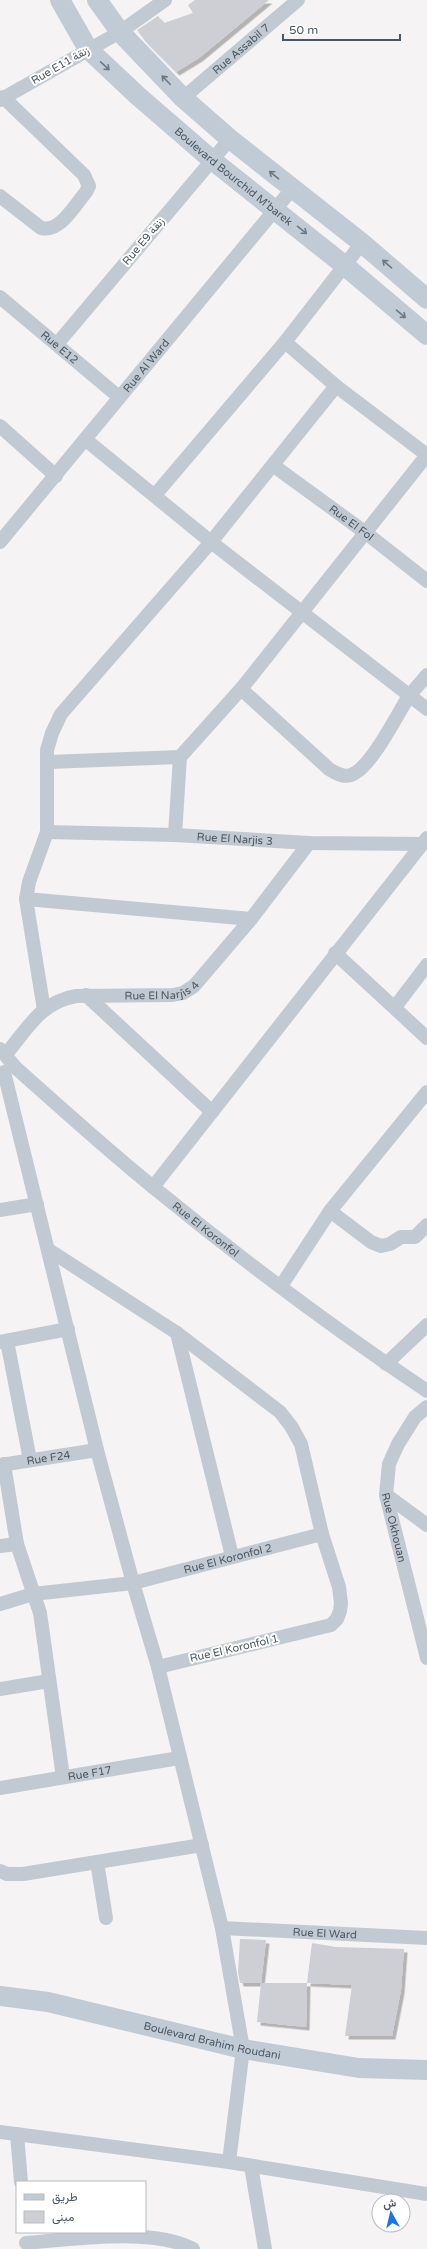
<svg xmlns="http://www.w3.org/2000/svg" width="427" height="2249" viewBox="0 0 427 2249" font-family="'Varela Round',Vazirmatn,sans-serif">
	<defs>
		<filter id="shadow"><feDropShadow dx="3.5" dy="3.5" stdDeviation="0" flood-color="#0004"/></filter>
	</defs>
	<rect width="100%" height="100%" fill="#f5f3f3"/>
	<path fill="#cdcfd5" filter="url(#shadow)" d="M 195,0 L 269,0 L 199,58 L 176,72 L 146,42 L 137,30 L 158,16 L 164,23 L 193,13 L 188,5 Z
		M 240,1939 L 266,1940 L 261,1983 L 240,1983 L 238,1972 Z
		M 312,1943 L 336,1947 L 404,1949 L 401,1990 L 392,2036 L 345,2036 L 352,1985 L 307,1983 Z
		M 261,1983 L 307,1983 L 306,2027 L 257,2022 Z"/>
	<g fill="none" stroke-linecap="round" stroke-linejoin="round">
		<g stroke="#c1cad2" stroke-width="14">
			<path id="s1" d="M 183,98 L 298,0"/>
			<path d="M 0,100 L 120,32 L 165,0"/>
			<path d="M 0,196 L 41,228 C 60,233 75,205 86,192 L 89,186 L 84,175 L 3,97"/>
			<path id="s2" d="M 0,297 L 119,397"/>
			<path d="M 285,342 L 336,386 L 427,455"/>
			<path d="M 57,344 L 230,139"/>
			<path d="M 0,426 L 56,476"/>
			<path d="M 86,440 L 211,542 L 427,709"/>
			<path id="s3" d="M 274,466 L 366,533 L 427,581"/>
			<path d="M 155,495 L 285,342 L 362,243"/>
			<path id="s4" d="M 0,542 L 292,189"/>
			<path d="M 241,689 L 329,769 C 337,774 346,779 355,773 C 373,763 397,715 409,696 C 415,689 421,682 427,675"/>
			<path d="M 48,762 L 180,757"/>
			<path id="s5" d="M 47,832 L 175,835 L 309,843 L 422,844"/>
			<path d="M 175,835 L 180,757 L 241,689 L 427,455"/>
			<path d="M 26,899 L 251,919"/>
			<path d="M 335,953 L 427,1038"/>
			<path d="M 86,995 L 212,1112"/>
			<path d="M 395,1007 L 427,965"/>
			<path d="M 44,1010 L 26,899 L 29,882 L 47,832 L 47,750 L 52,733 L 61,714 L 211,542 L 336,386"/>
			<path id="s6" d="M 0,1049 L 16,1068 C 61,1108 106,1149 153,1187 C 241,1259 333,1328 427,1391"/>
			<path id="s7" d="M 6,1054 C 28,1028 41,1002 76,996 L 173,995 L 183,993 L 194,986 L 251,919 L 309,843"/>
			<path d="M 4,1072 L 97,1450 L 133,1583 L 158,1667 L 222,1928 L 243,2049 L 229,2162"/>
			<path d="M 153,1187 L 427,838"/>
			<path d="M 0,1210 L 37,1204"/>
			<path d="M 330,1211 L 371,1242 L 381,1246 L 390,1244 L 401,1237 L 415,1237 L 427,1225"/>
			<path d="M 49,1250 L 177,1333 L 280,1412 L 291,1426 L 301,1444 L 322,1534 L 339,1587 L 341,1603 L 340,1611 L 337,1619 L 331,1625 L 158,1667"/>
			<path d="M 281,1286 L 330,1211 L 427,1092"/>
			<path d="M 177,1333 L 232,1556"/>
			<path d="M 7,1341 L 30,1460"/>
			<path d="M 0,1342 L 68,1329"/>
			<path d="M 386,1364 L 427,1325"/>
			<path id="s8" d="M 427,1407 L 415,1417 L 398,1444 L 389,1464 L 386,1495 L 427,1658"/>
			<path d="M 4,1464 L 17,1544 L 40,1613 L 63,1777"/>
			<path id="s9" d="M 0,1465 L 97,1450"/>
			<path d="M 386,1495 L 427,1525"/>
			<path d="M 0,1546 L 17,1544"/>
			<path id="s10" d="M 0,1604 L 33,1594 L 133,1583 L 322,1534"/>
			<path d="M 0,1689 L 49,1681"/>
			<path id="s11" d="M 0,1788 L 179,1758"/>
			<path d="M 97,1862 L 106,1918"/>
			<path d="M 0,1871 L 7,1874 L 23,1874 L 202,1845"/>
			<path id="s12" d="M 222,1928 L 427,1938"/>
			<path d="M 0,2132 L 229,2162 L 427,2194"/>
			<path d="M 17,2134 L 21,2182"/>
			<path d="M 251,2166 L 265,2249"/>
			<path d="M 26,2243 C 72,2239 153,2227 193,2249"/>
		</g>
		<g stroke="#c1cbd6" stroke-width="20">
			<path id="s13" d="M 60,0 L 88,49 L 138,96 L 212,160 L 344,265 L 427,335"/>
			<path d="M 97,0 L 120,32 L 183,98 L 230,139 L 362,243 L 427,299"/>
			<path id="s14" d="M 0,1996 L 48,2002 L 243,2049 L 359,2068 L 427,2070"/>
		</g>
	</g>
	<defs><path id="oneway-shaft" d="M-6 0H5M1.5-3L5.5 0L1.5 3" fill="none" stroke-width="1.6" stroke-linecap="round" stroke-linejoin="round"/></defs>
	<g stroke="#6e7984">
		<use href="#oneway-shaft" transform="translate(105 66) rotate(43)"/>
		<use href="#oneway-shaft" transform="translate(166 80) rotate(-134)"/>
		<use href="#oneway-shaft" transform="translate(274 175) rotate(-141)"/>
		<use href="#oneway-shaft" transform="translate(302 230) rotate(39)"/>
		<use href="#oneway-shaft" transform="translate(387 264) rotate(-139)"/>
		<use href="#oneway-shaft" transform="translate(401 314) rotate(40)"/>
	</g>
	<g text-anchor="middle" stroke-width="4" stroke-linejoin="round" paint-order="stroke">
		<g font-size="11" fill="#4a5661" stroke="#fff">
			<text dy="4" stroke="none"><textPath href="#s1" startOffset="76">Rue Assabil 7</textPath></text>
			<text transform="translate(60 65) rotate(-30)" y="4">Rue E11 زنقة</text>
			<text dy="4" stroke="none"><textPath href="#s13" startOffset="250">Boulevard Bourchid M'barek</textPath></text>
			<text transform="translate(143 241) rotate(-50)" y="4">Rue E9 زنقة</text>
			<text dy="4" stroke="none"><textPath href="#s2" startOffset="78">Rue E12</textPath></text>
			<text dy="4" stroke="none"><textPath href="#s4" startOffset="229">Rue Al Ward</textPath></text>
			<text dy="4" stroke="none"><textPath href="#s3" startOffset="96">Rue El Fol</textPath></text>
			<text dy="4" stroke="none"><textPath href="#s5" startOffset="188">Rue El Narjis 3</textPath></text>
			<text dy="4" stroke="none"><textPath href="#s7" startOffset="180">Rue El Narjis 4</textPath></text>
			<text dy="4" stroke="none"><textPath href="#s6" startOffset="274">Rue El Koronfol</textPath></text>
			<text dy="4" stroke="none"><textPath href="#s9" startOffset="49">Rue F24</textPath></text>
			<text dy="4" stroke="none"><textPath href="#s8" startOffset="134">Rue Okhouan</textPath></text>
			<text dy="4" stroke="none"><textPath href="#s10" startOffset="233">Rue El Koronfol 2</textPath></text>
			<text transform="translate(234 1648) rotate(-13)" y="4">Rue El Koronfol 1</text>
			<text dy="4" stroke="none"><textPath href="#s11" startOffset="91">Rue F17</textPath></text>
			<text dy="4" stroke="none"><textPath href="#s12" startOffset="103">Rue El Ward</textPath></text>
			<text dy="4" stroke="none"><textPath href="#s14" startOffset="217">Boulevard Brahim Roudani</textPath></text>
		</g>
	</g>
	<rect x="16" y="2181" width="130" height="52" fill="#ffffff" stroke="#b7bbc0"/>
	<rect x="24" y="2194" width="20" height="6" fill="#c1cbd6" stroke="#b7bbc0"/>
	<text x="52" y="2201" font-size="12" fill="#4a5661">طريق</text>
	<rect x="24" y="2211" width="20" height="12" fill="#cdcfd5" stroke="#b7bbc0"/>
	<text x="52" y="2221" font-size="12" fill="#4a5661">مبنى</text>
	<g transform="translate(391 2213) rotate(352)"><circle r="19" fill="#ffffff" stroke="#b7bbc0"/>
	<path d="M0-3L7 15L0 10L-7 15Z" fill="#1a73e8"/>
	<text y="-6" font-size="11" font-weight="bold" text-anchor="middle" fill="#4a5661">ش</text>
	</g>
	<path d="M283 34v6h117v-6" fill="none" stroke="#4a5661" stroke-width="2"/>
	<text x="289" y="34" font-size="12" fill="#4a5661" stroke="#ffffff" stroke-width="3" paint-order="stroke">50 m</text>
</svg>
